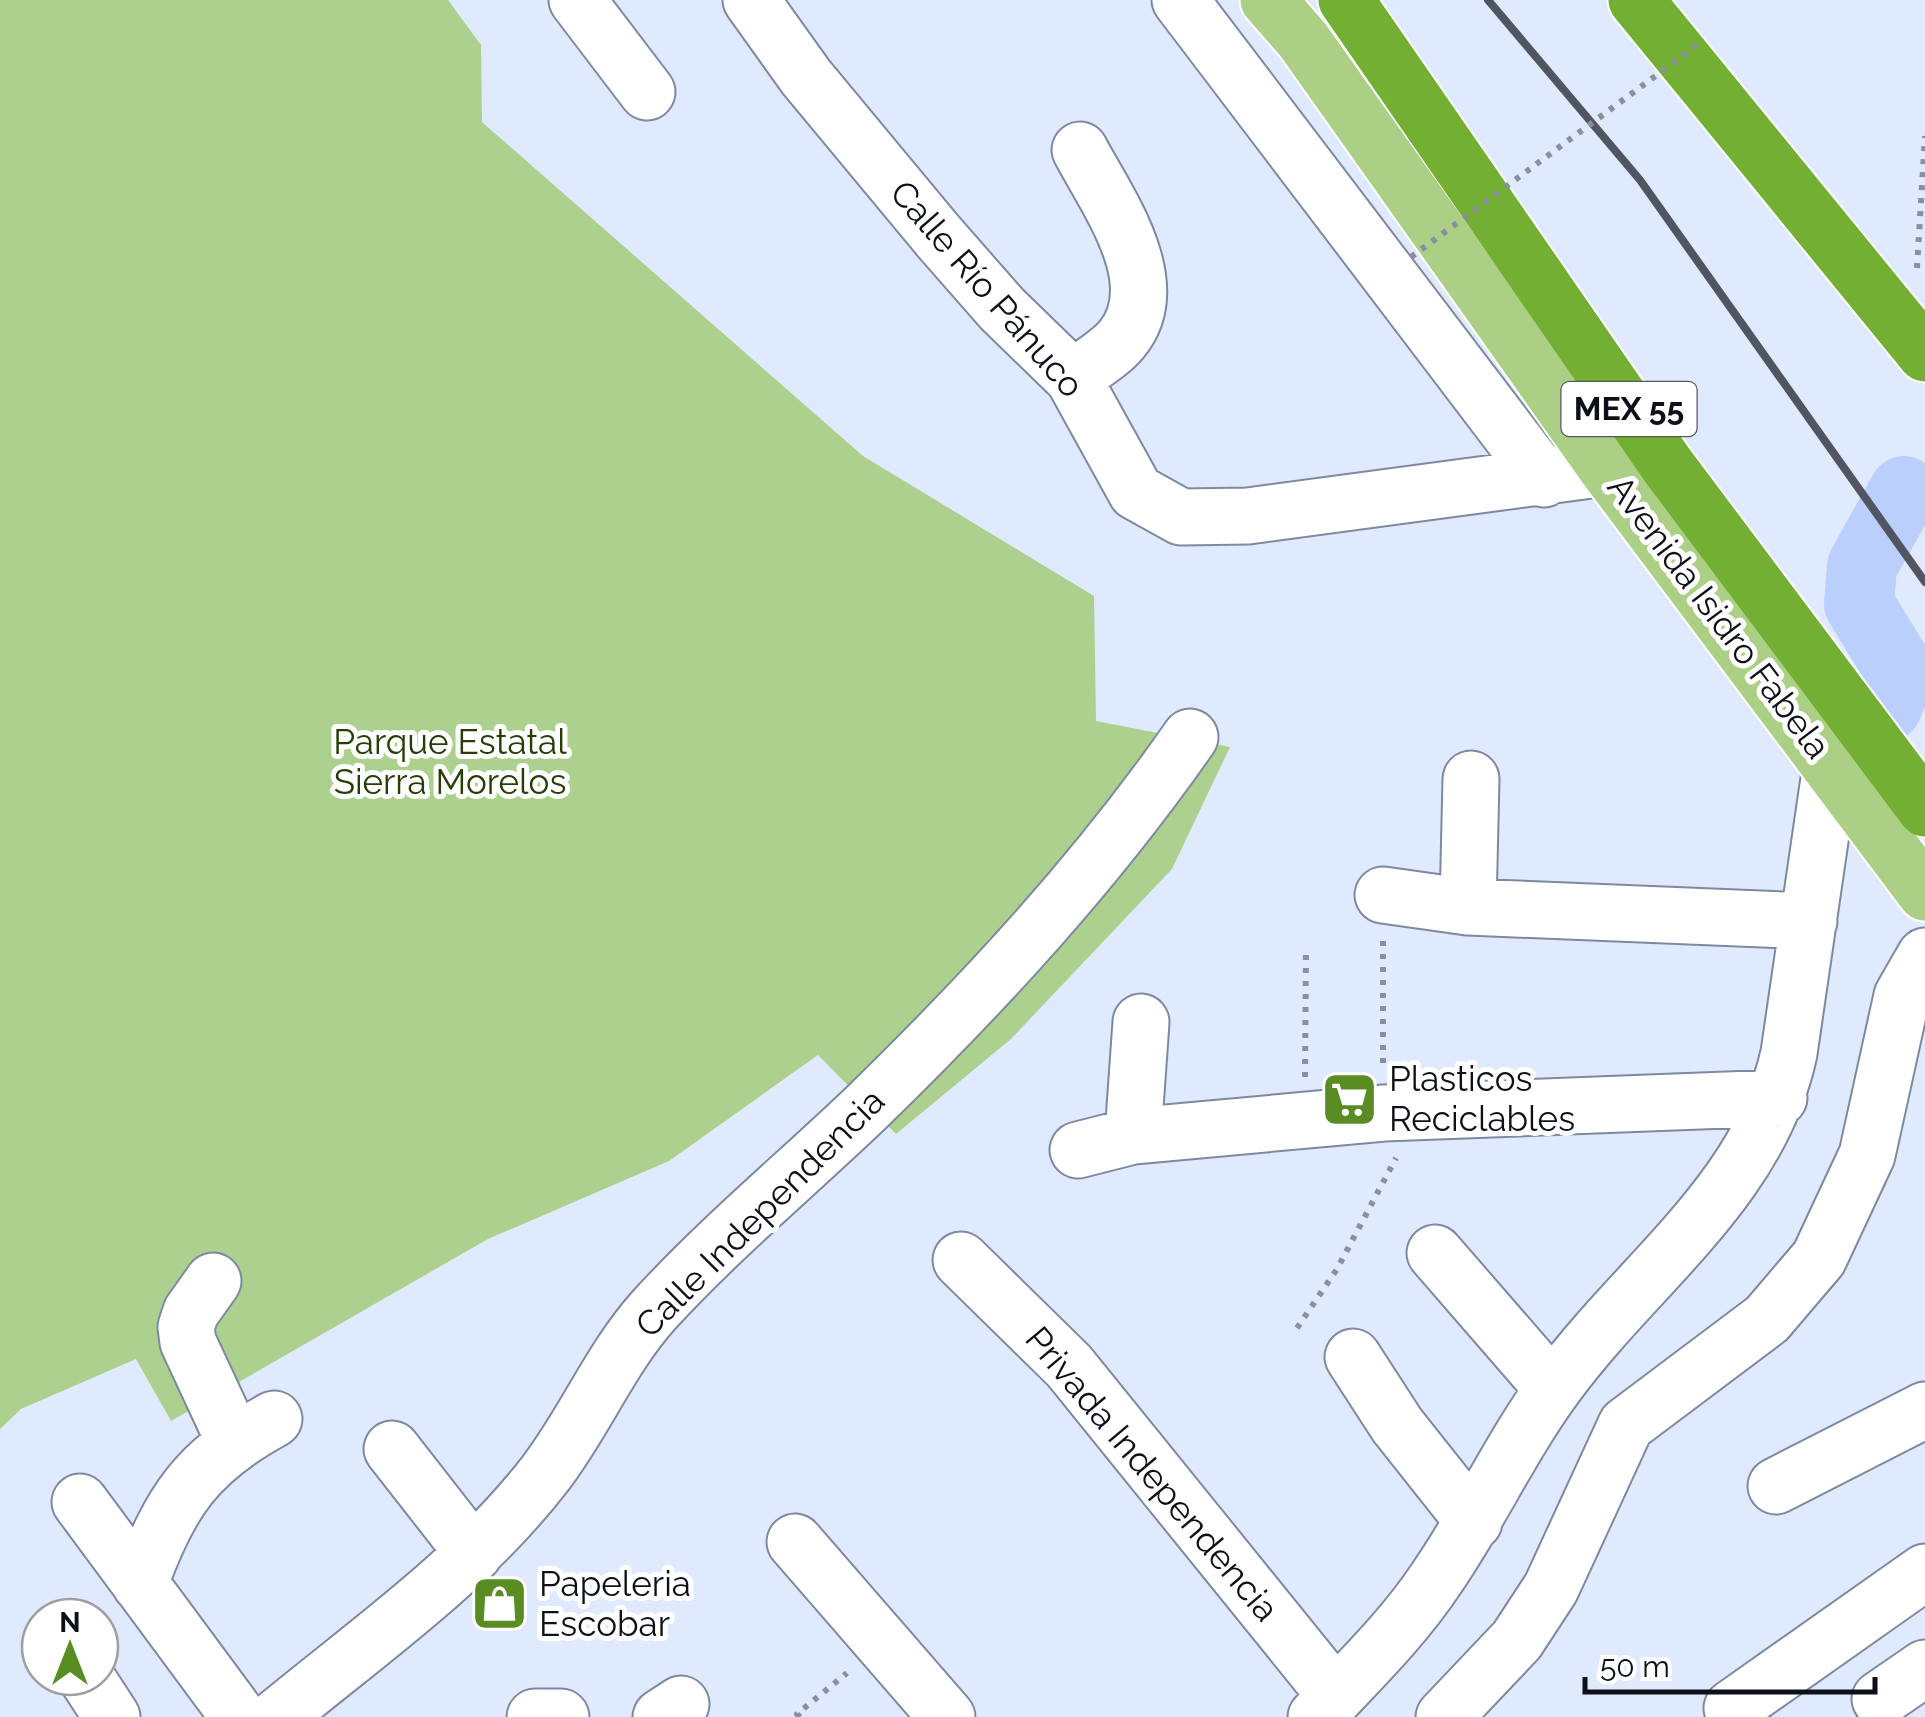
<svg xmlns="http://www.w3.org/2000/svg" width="1925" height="1717" viewBox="0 0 1925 1717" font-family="Raleway,sans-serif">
	<rect width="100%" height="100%" fill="#e0eafe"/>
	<path fill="#acd18f" d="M 0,0 L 448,0 L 481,45 L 482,122 L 863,456 L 1094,596 L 1096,721 L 1230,747 L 1172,869 L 1011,1039 L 896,1134 L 818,1055 L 669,1161 L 488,1239 L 171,1421 L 136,1359 L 21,1409 L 0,1429 Z"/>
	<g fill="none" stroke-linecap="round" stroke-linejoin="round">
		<path stroke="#bacffc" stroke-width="70" d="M 1887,707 L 1901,673 L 1859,604 L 1862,566 L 1904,491"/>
		<defs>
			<path id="minor" d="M 577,0 L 647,92
				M 751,0 L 806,77 L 938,236 L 1002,309 L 1073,378 L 1136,492 L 1181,517 L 1248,516 L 1606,468
				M 1180,0 L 1544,479
				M 1073,378 C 1088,366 1110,354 1122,339 C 1168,283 1107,201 1080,150
				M 1383,895 L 1468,907 L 1809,921
				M 1468,907 L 1471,779
				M 1133,1136 L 1141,1022
				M 1078,1150 L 1133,1136 L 1384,1113 L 1779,1098
				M 1435,1253 L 1553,1389
				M 961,1260 L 1069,1366 L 1336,1696
				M 213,1281 L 191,1312 L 186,1327 L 188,1342 L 234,1441
				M 1353,1357 L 1397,1425 L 1474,1522
				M 392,1449 L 474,1554
				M 1776,1486 L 1925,1410
				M 80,1502 L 239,1717
				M 795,1542 L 947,1717
				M 140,1584 C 169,1502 197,1461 274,1419
				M 86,1677 L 112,1717
				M 1880,1699 L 1925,1668
				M 1732,1708 L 1925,1572
				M 277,1717 C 369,1641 471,1570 545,1474 C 585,1422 610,1359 654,1310 C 720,1238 797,1174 867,1107 C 985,992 1096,872 1190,737
				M 535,1717 L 561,1717
				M 661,1717 L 681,1704
				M 1316,1717 C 1358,1672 1402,1630 1436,1579 C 1479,1517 1511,1446 1556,1385 C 1637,1274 1759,1192 1789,1053 L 1831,765
				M 1444,1717 L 1517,1640 L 1551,1588 L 1626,1425 L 1767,1319 L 1819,1258 L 1867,1155 L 1902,996 L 1925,956"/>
			<path id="major" d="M 1268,0 L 1303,40 L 1606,468 L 1925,893"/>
			<path id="highway" d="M 1346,0 L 1667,465 L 1925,809
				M 1636,0 L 1925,354"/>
		</defs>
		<use href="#minor" stroke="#7e89a0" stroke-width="59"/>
		<use href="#major" stroke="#fff" stroke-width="59"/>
		<use href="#highway" stroke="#fff" stroke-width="59"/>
		<path stroke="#888f9f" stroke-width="6" stroke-dasharray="5 8" stroke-linecap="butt" d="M 1917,268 L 1925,136
			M 1383,941 L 1383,1069
			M 1305,1077 L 1306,948
			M 1297,1328 L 1337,1269 L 1396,1158
			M 800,1717 L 797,1714 L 847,1673"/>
		<use href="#minor" stroke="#fff" stroke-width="55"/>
		<use href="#major" stroke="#abcf85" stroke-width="55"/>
		<use href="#highway" stroke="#73af33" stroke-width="55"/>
		<path stroke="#505561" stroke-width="8" d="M 1488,0 L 1640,180 L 1925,582"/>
		<path stroke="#888f9f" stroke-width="6" stroke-dasharray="5 8" stroke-linecap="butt" d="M 1411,257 L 1704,40"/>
	</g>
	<defs>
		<symbol id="supermarket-square" viewBox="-11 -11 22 22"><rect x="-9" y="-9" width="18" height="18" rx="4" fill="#598c23" stroke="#fff"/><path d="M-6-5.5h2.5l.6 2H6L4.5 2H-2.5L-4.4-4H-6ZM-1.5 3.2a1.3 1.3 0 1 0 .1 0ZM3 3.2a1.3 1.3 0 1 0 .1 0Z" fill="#fff"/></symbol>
		<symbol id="shop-square" viewBox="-11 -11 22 22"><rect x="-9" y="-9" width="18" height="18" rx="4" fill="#598c23" stroke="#fff"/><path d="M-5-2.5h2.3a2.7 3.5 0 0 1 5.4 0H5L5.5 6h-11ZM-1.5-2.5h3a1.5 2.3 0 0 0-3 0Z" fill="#fff"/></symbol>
	</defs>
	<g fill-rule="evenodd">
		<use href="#supermarket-square" x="1318" y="1068" width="63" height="63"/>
		<use href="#shop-square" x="468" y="1572" width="63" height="63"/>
	</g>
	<g text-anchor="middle" stroke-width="10" stroke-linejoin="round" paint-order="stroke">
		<rect fill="#fff" stroke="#56585e" stroke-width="2.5" x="1561.5" y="382" width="135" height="54" rx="8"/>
		<g font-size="32" font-weight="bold" fill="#0d1019">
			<text x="1629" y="420">MEX 55</text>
		</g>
		<g font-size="35" fill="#0d1019" stroke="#fff">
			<text transform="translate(987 289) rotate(49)" y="12">Calle Río Pánuco</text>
			<text transform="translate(1719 617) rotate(53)" y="12">Avenida Isidro Fabela</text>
			<text transform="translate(760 1213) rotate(-45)" y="12">Calle Independencia</text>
			<text transform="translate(1152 1474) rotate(50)" y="12">Privada Independencia</text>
		</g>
		<g font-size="35" fill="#243e06" stroke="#fff">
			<text x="450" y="754">Parque Estatal<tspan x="450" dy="40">Sierra Morelos</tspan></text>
		</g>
		<g font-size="35" fill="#0d1019" stroke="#fff" text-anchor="start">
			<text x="1389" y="1091">Plasticos<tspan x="1389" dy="40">Reciclables</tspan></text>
			<text x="539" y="1596">Papeleria<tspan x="539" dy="40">Escobar</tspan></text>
		</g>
	</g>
	<g transform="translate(70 1647)"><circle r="48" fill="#ffffff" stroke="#9e9fa3" stroke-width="2.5"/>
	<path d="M0-8L18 38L0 25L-18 38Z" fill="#598c23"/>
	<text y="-15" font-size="28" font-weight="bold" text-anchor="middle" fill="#0d1019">N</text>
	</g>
	<path d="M1585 1677v15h290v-15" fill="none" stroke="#0d1019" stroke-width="5"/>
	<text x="1600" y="1677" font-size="30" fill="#0d1019" stroke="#ffffff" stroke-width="8" paint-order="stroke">50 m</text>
</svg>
